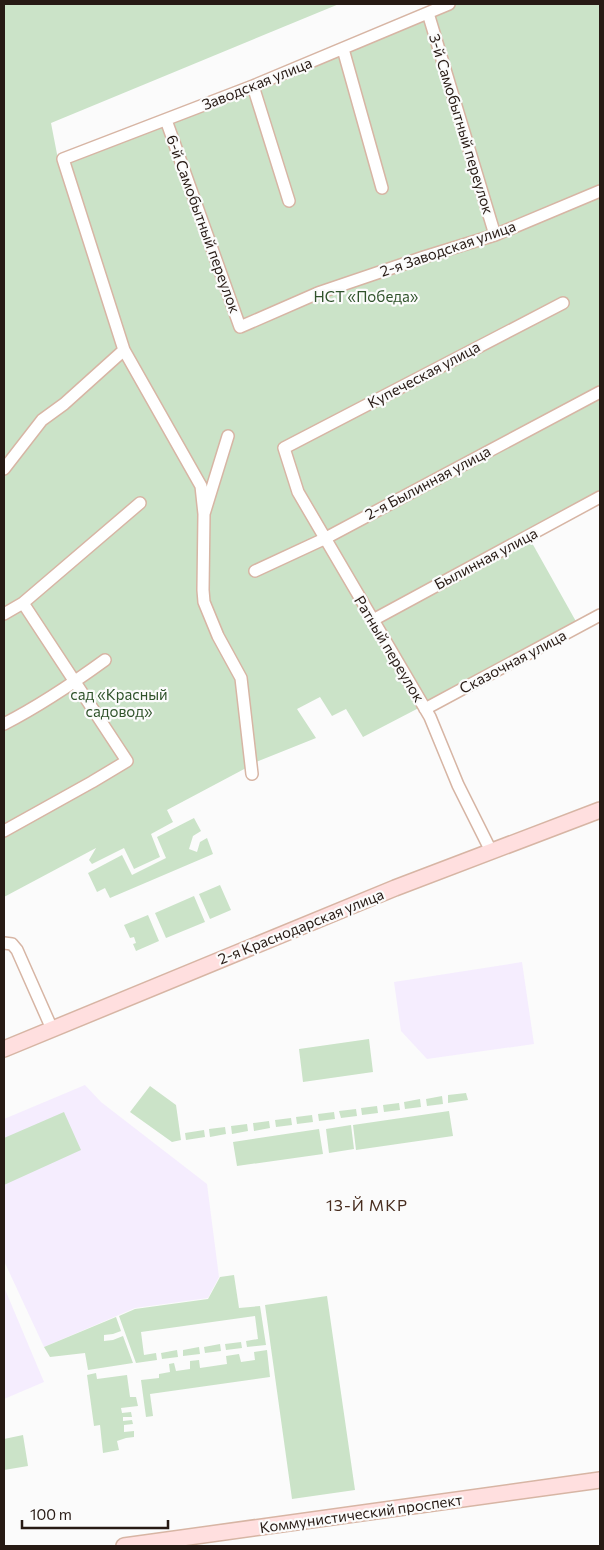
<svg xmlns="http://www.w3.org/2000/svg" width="604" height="1550" viewBox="0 0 604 1550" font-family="Commissioner,sans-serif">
	<rect width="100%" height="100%" fill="#fbfbfb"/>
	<path fill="#f5edfe" d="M 522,962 L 534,1044 L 427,1059 L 401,1031 L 394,982 Z
		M 85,1085 L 101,1102 L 207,1184 L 219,1277 L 208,1298 L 135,1308 L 44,1347 L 4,1261 L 4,1119 Z
		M 4,1287 L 44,1382 L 4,1399 Z"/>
	<path fill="#cbe3c8" d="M 4,4 L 339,4 L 51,123 L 57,154 L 97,272 L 122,349 L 197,485 L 201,524 L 200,599 L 239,679 L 248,767 L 167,810 L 173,822 L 151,834 L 160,857 L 134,869 L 124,848 L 92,864 L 89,860 L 96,848 L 4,897 Z
		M 454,4 L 600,4 L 600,494 L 527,534 L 578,625 L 363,737 L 346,709 L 332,716 L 320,697 L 297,709 L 316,738 L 256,762 L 243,677 L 206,602 L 204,487 L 126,350 L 66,163 Z
		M 194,818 L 201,831 L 193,836 L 189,849 L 197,852 L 200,842 L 207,838 L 213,854 L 110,898 L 105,888 L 97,892 L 88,873 L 122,855 L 132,875 L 166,858 L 157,837 Z
		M 220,885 L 231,910 L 210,919 L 199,894 Z
		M 194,896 L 205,922 L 166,938 L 155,913 Z
		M 148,915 L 159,941 L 136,951 L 133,944 L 136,943 L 134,937 L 130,938 L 124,925 Z
		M 369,1039 L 373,1072 L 303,1082 L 299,1049 Z
		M 150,1086 L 176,1105 L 181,1140 L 172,1142 L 130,1112 Z
		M 466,1093 L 468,1100 L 448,1103 L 448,1095 Z
		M 442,1096 L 443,1104 L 427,1106 L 426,1099 Z
		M 420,1099 L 421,1107 L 405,1109 L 404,1102 Z
		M 399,1103 L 400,1110 L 384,1112 L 383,1105 Z
		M 377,1106 L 378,1113 L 362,1115 L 361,1108 Z
		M 356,1109 L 357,1116 L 341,1118 L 339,1111 Z
		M 449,1111 L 453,1136 L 356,1150 L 353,1125 Z
		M 64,1112 L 81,1150 L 4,1185 L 4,1138 Z
		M 334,1112 L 335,1119 L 319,1121 L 318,1114 Z
		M 312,1115 L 313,1122 L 297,1124 L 296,1117 Z
		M 291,1118 L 292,1125 L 276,1127 L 275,1120 Z
		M 269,1121 L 270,1128 L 254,1131 L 253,1123 Z
		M 247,1124 L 248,1131 L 232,1134 L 231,1126 Z
		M 351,1125 L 354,1149 L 329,1153 L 326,1129 Z
		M 225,1127 L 226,1134 L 210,1137 L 209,1129 Z
		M 319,1129 L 323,1154 L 237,1166 L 233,1142 Z
		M 204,1130 L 205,1137 L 186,1140 L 185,1133 Z
		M 234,1275 L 239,1308 L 260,1306 L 266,1345 L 247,1347 L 246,1341 L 258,1339 L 255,1316 L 141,1332 L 144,1355 L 156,1353 L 157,1360 L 136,1363 L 119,1316 L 135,1309 L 208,1299 L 220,1277 Z
		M 327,1296 L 355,1490 L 292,1499 L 265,1305 Z
		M 116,1317 L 121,1331 L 113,1334 L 104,1335 L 104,1341 L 113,1340 L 123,1336 L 133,1363 L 88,1370 L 85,1353 L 50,1357 L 44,1347 Z
		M 241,1342 L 242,1348 L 226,1350 L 225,1344 Z
		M 220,1344 L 221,1351 L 205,1353 L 204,1347 Z
		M 199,1347 L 200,1354 L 183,1356 L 183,1350 Z
		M 177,1350 L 178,1357 L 162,1359 L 161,1353 Z
		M 267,1350 L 270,1377 L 150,1394 L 153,1416 L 146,1417 L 141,1380 L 159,1378 L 159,1374 L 170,1372 L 169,1364 L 174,1363 L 176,1371 L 190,1369 L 190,1361 L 199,1360 L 200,1368 L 227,1364 L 226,1356 L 239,1354 L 241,1362 L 255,1360 L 254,1352 Z
		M 96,1373 L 97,1379 L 127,1375 L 130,1397 L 136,1397 L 138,1406 L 121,1408 L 122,1413 L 131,1412 L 132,1417 L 123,1417 L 123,1421 L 132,1420 L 133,1424 L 124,1425 L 124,1432 L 134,1431 L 134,1437 L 126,1438 L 117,1441 L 119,1450 L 103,1453 L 100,1425 L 94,1426 L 87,1375 Z
		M 23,1435 L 28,1466 L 4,1470 L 4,1439 Z"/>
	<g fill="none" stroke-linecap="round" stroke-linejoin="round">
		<defs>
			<path id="street" d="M 428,13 L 495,235
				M 343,49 L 382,188
				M 253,86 L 289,201
				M 166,120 L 240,327 L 318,293 L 424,257 L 495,235 L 600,191
				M 228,436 L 204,514 L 203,590 L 204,602 L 218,636 L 241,678 L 252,774
				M 4,469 L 42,420 L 64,404 L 124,350
				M 204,514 L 201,486 L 124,350 L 63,159 L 253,86 L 449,4
				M 255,571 L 324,539 L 600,392
				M 4,614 L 23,603 L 140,503
				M 373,620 L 600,497
				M 425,709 L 600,615
				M 4,724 C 39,706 72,684 105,660
				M 4,831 L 92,782 L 127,761 L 23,603
				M 491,851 L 458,785 L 430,717 L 298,492 L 284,448 L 563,303
				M 4,943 L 12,944 L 17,950 L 52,1029"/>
			<path id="secondary" d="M 4,1049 L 395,888 L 600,810
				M 124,1546 L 600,1480"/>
		</defs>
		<use href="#street" stroke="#d7b5a4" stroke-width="14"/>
		<use href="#secondary" stroke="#d7b5a4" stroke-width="18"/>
		<use href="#street" stroke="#fff" stroke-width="11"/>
		<use href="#secondary" stroke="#ffdfdf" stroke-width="15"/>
	</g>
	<g text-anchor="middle" stroke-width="4.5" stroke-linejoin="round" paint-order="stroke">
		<g font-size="15" fill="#271a14" stroke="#fbfbfb">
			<text transform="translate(257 84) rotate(-22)" y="5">Заводская улица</text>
			<text transform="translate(461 124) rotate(73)" y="5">3-й Самобытный переулок</text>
			<text transform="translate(203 224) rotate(70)" y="5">6-й Самобытный переулок</text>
			<text transform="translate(448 249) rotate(-19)" y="5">2-я Заводская улица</text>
			<text transform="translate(424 375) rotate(-28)" y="5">Купеческая улица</text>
			<text transform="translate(428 483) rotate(-28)" y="5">2-я Былинная улица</text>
			<text transform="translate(486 559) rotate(-28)" y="5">Былинная улица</text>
			<text transform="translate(389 649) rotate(59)" y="5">Ратный переулок</text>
			<text transform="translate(513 662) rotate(-28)" y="5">Сказочная улица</text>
			<text transform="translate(301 927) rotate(-22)" y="5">2-я Краснодарская улица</text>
			<text transform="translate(361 1514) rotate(-8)" y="5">Коммунистический проспект</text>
		</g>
		<g font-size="15" fill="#30532b" stroke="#fbfbfb">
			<text x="366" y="302">НСТ «Победа»</text>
			<text x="119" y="700">сад «Красный<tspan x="119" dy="17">садовод»</tspan></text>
		</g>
		<g font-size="16" letter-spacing="1" fill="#482d1f" stroke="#fbfbfb">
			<text x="367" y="1211">13-Й МКР</text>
		</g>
	</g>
	<rect width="604" height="1550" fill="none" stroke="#271a14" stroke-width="10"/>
	<path d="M22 1520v8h146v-8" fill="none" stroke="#271a14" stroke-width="2.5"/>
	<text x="30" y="1520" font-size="15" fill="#271a14" stroke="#fbfbfb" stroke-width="4" paint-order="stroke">100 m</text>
</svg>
